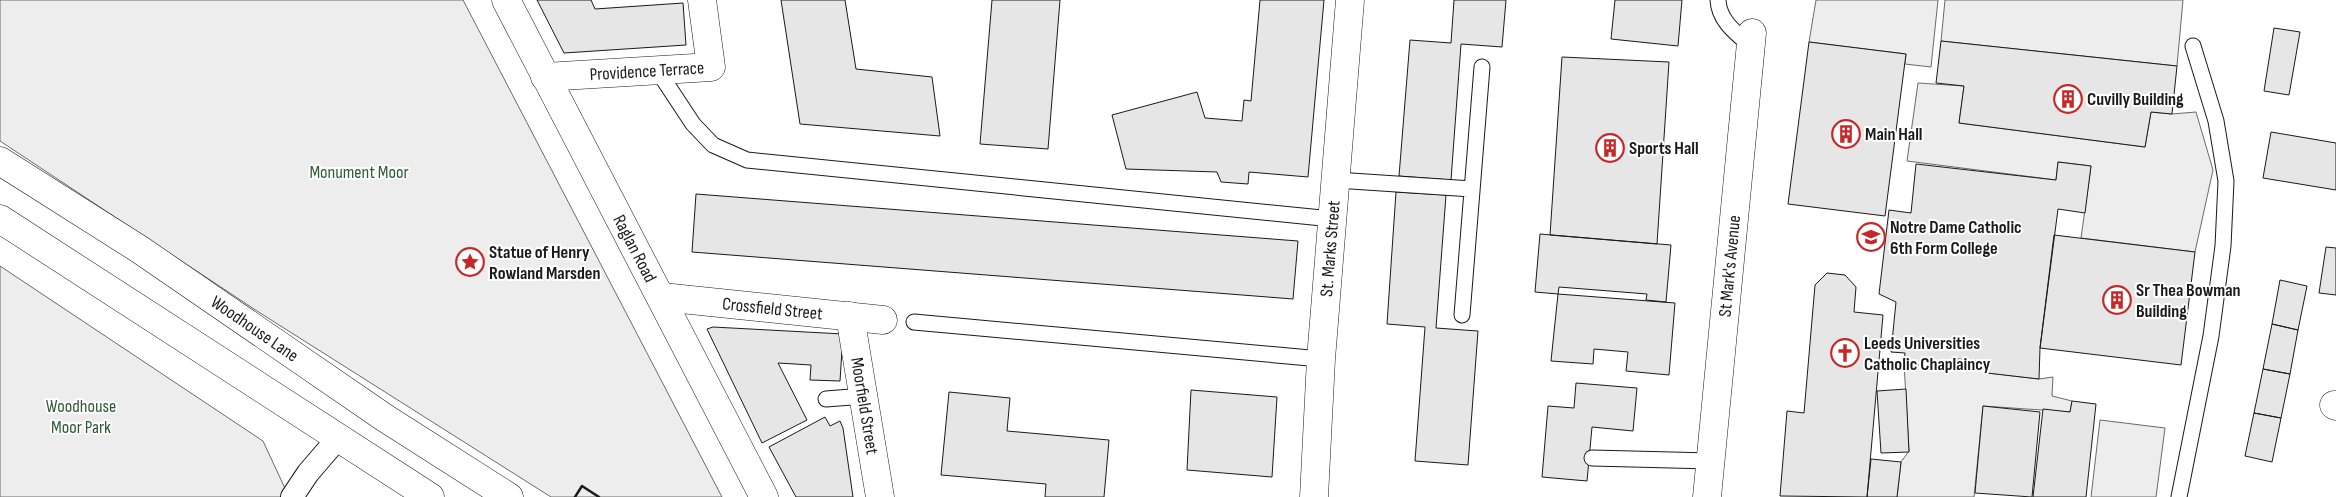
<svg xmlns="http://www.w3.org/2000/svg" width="2336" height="497" viewBox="0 0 2336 497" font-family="'Sofia Sans Condensed',sans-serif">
	<rect width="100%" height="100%" fill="#fff"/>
	<path fill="#ededed" stroke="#6a6a6a" d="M 0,0 L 463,0 L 722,497 L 551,497 L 257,311 L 0,141 Z
		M 1816,0 L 1938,0 L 1931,67 L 1905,64 L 1906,54 L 1809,42 Z
		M 1945,0 L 2183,0 L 2177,66 L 1941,41 Z
		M 1918,83 L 1964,86 L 1959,123 L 2145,147 L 2151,112 L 2172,114 L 2196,112 L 2213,170 L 2195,252 L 2081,238 L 2091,166 L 2058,162 L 2056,180 L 1907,161 Z
		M 0,266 L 263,441 L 289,497 L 0,497 Z
		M 1958,359 L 1989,362 L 1988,373 L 2039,379 L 2053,377 L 2052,396 L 2072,401 L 2070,412 L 1983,406 L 1974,497 L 1897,497 L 1901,462 L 1909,451 L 1904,363 L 1957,369 Z
		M 2100,420 L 2165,428 L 2156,497 L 2091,497 Z"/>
	<path fill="#e6e6e6" stroke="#1a1a1a" d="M 537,0 L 591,0 L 595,9 L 683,3 L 686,45 L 564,53 Z
		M 781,0 L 845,0 L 856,69 L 932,77 L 940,136 L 800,124 Z
		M 992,0 L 1060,0 L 1048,149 L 980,144 Z
		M 1260,0 L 1324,0 L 1308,177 L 1249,172 L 1248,184 L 1221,182 L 1217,172 L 1126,169 L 1112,115 L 1197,92 L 1205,118 L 1242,121 L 1244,100 L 1251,101 Z
		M 1454,0 L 1506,0 L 1502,47 L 1461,44 L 1451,180 L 1399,176 L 1410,40 L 1451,43 Z
		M 1615,0 L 1682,0 L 1678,46 L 1611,39 Z
		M 2274,28 L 2300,32 L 2289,95 L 2264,91 Z
		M 1941,41 L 2177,66 L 2172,114 L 2151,112 L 2145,147 L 1959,123 L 1964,86 L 1936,83 Z
		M 1809,42 L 1906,54 L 1885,216 L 1788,204 Z
		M 1562,57 L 1669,62 L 1657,244 L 1550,235 Z
		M 2271,132 L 2336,143 L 2336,190 L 2263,178 Z
		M 2058,162 L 2091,166 L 2085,213 L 2058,209 L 2040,348 L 2039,379 L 1987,373 L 1989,362 L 1958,359 L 1957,369 L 1904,363 L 1905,353 L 1891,352 L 1896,302 L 1879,294 L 1889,210 L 1911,213 L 1916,164 L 2056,180 Z
		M 1396,192 L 1446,195 L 1436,328 L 1478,331 L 1468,465 L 1415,461 L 1425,327 L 1387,324 Z
		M 696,194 L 1298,241 L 1293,299 L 692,252 Z
		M 1540,234 L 1671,245 L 1666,302 L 1646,300 L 1647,294 L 1559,287 L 1558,294 L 1535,292 Z
		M 2054,235 L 2195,252 L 2181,365 L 2040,348 Z
		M 2326,247 L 2336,248 L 2336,295 L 2319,293 Z
		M 1827,273 L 1845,275 L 1856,287 L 1854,312 L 1883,315 L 1867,497 L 1780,496 L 1787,411 L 1804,413 L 1815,285 Z
		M 2280,280 L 2307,286 L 2298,330 L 2272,324 Z
		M 1558,294 L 1675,303 L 1669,375 L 1626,371 L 1628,352 L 1594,349 L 1593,364 L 1551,361 Z
		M 2272,324 L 2298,330 L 2290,374 L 2263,369 Z
		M 713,327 L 843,334 L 840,381 L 810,380 L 811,365 L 778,363 L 807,420 L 762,443 L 707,329 Z
		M 2263,369 L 2290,374 L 2281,418 L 2254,413 Z
		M 1576,383 L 1637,388 L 1633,431 L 1592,427 L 1587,481 L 1542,477 L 1548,406 L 1574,408 Z
		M 1906,389 L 1909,452 L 1881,453 L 1877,391 Z
		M 1191,390 L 1277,397 L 1272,477 L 1187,470 Z
		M 949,392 L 1010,398 L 1007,431 L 1109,440 L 1104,497 L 1045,497 L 1046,484 L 941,475 Z
		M 2072,401 L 2096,404 L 2086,497 L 2033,497 L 2043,409 L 2070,412 Z
		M 1983,406 L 2040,412 L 2032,497 L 1975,493 Z
		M 2254,413 L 2281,418 L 2272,462 L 2245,456 Z
		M 825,417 L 830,426 L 840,421 L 843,428 L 853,497 L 796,497 L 769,447 Z
		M 1871,459 L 1901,462 L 1897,497 L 1867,497 Z"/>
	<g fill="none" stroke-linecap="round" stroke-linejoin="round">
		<defs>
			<path id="service" d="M 1718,0 C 1719,21 1736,33 1751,46
				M 658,71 L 693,124 L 713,145 L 747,160 L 1332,219
				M 1336,180 L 1472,189
				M 1462,315 L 1482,67
				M 914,322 L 1321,359
				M 826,399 L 864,396
				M 1592,458 L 1711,461
				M 2179,497 L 2211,336 L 2223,246 L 2226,181 L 2216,121 L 2193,46"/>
			<path id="pedestrian" d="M 292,497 L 308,473 L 339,437"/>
			<g id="minor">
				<path id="s1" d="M 506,0 L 764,497"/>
				<path id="s2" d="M 545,77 L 711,67 L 702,0"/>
				<path id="s3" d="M 662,297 L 883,320"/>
				<path id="s4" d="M 850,316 L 880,497"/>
				<path d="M 2334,405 L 2336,406"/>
				<path id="s5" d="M 1314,497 L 1321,359 L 1350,0"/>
				<path id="s6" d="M 1707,497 L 1752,33"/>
			</g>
			<g id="trunk">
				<path id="s7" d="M 0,161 L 139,249 L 385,418 L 509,497"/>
				<path d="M 0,219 L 430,497"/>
			</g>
		</defs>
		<use href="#service" stroke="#1a1a1a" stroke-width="17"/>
		<use href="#pedestrian" stroke="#1a1a1a" stroke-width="24"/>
		<use href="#minor" stroke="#1a1a1a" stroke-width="29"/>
		<use href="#trunk" stroke="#1a1a1a" stroke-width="29"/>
		<use href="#service" stroke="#fff" stroke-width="15"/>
		<use href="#pedestrian" stroke="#fff" stroke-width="22"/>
		<use href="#minor" stroke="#fff" stroke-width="28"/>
		<use href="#trunk" stroke="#fff" stroke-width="28"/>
		<path stroke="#1a1a1a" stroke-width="2.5" d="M 575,497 L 582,486 L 599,497"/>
	</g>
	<defs>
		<symbol id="building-ring" viewBox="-11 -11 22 22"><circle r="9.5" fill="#fff" stroke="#c62828" stroke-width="1.5"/><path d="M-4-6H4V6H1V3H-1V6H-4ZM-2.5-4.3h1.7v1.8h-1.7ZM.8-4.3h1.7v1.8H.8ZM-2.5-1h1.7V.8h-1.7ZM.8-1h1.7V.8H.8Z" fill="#c62828"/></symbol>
		<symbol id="school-ring" viewBox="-11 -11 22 22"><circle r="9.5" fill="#fff" stroke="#c62828" stroke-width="1.5"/><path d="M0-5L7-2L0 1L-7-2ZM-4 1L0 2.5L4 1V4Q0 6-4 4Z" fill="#c62828"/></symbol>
		<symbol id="sight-ring" viewBox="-11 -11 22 22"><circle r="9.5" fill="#fff" stroke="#c62828" stroke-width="1.5"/><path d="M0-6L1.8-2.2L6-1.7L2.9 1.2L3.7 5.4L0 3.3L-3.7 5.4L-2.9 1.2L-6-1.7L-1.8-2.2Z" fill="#c62828"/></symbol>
		<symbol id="church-ring" viewBox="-11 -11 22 22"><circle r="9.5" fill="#fff" stroke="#c62828" stroke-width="1.5"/><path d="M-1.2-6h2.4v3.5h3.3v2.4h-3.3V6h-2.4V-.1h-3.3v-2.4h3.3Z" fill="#c62828"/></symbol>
	</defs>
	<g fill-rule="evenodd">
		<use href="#building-ring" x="2052" y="83" width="32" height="32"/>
		<use href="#building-ring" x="1830" y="118" width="32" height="32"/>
		<use href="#building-ring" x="1594" y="132" width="32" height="32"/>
		<use href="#school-ring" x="1855" y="221" width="32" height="32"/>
		<use href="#sight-ring" x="454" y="246" width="32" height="32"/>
		<use href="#building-ring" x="2101" y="284" width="32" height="32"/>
		<use href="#church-ring" x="1829" y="337" width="32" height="32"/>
	</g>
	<g text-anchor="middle" stroke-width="4" stroke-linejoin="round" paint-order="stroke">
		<g font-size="18" fill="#1a1a1a" stroke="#fff">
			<text dy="6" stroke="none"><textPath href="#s2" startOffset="102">Providence Terrace</textPath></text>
			<text dy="6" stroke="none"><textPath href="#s1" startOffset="280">Raglan Road</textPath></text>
			<text dy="6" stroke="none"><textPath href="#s5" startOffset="249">St. Marks Street</textPath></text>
			<text dy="6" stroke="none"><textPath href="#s6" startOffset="232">St Mark's Avenue</textPath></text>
			<text dy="6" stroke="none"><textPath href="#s3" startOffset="111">Crossfield Street</textPath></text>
			<text dy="6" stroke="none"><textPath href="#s7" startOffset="305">Woodhouse Lane</textPath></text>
			<text dy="6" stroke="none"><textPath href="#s4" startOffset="91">Moorfield Street</textPath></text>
		</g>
		<g font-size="18" font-weight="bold" fill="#1a1a1a" stroke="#fff" text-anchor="start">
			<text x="2087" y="105">Cuvilly Building</text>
			<text x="1865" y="140">Main Hall</text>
			<text x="1629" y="154">Sports Hall</text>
			<text x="1890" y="233">Notre Dame Catholic<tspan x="1890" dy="21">6th Form College</tspan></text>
			<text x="489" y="258">Statue of Henry<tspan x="489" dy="21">Rowland Marsden</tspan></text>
			<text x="2136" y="296">Sr Thea Bowman<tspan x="2136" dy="21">Building</tspan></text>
			<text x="1864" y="349">Leeds Universities<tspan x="1864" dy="21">Catholic Chaplaincy</tspan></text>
		</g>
		<g font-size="18" fill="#2b5a34" stroke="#fff">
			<text x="359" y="178">Monument Moor</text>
			<text x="81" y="412">Woodhouse<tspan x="81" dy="21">Moor Park</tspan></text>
		</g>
	</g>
</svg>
